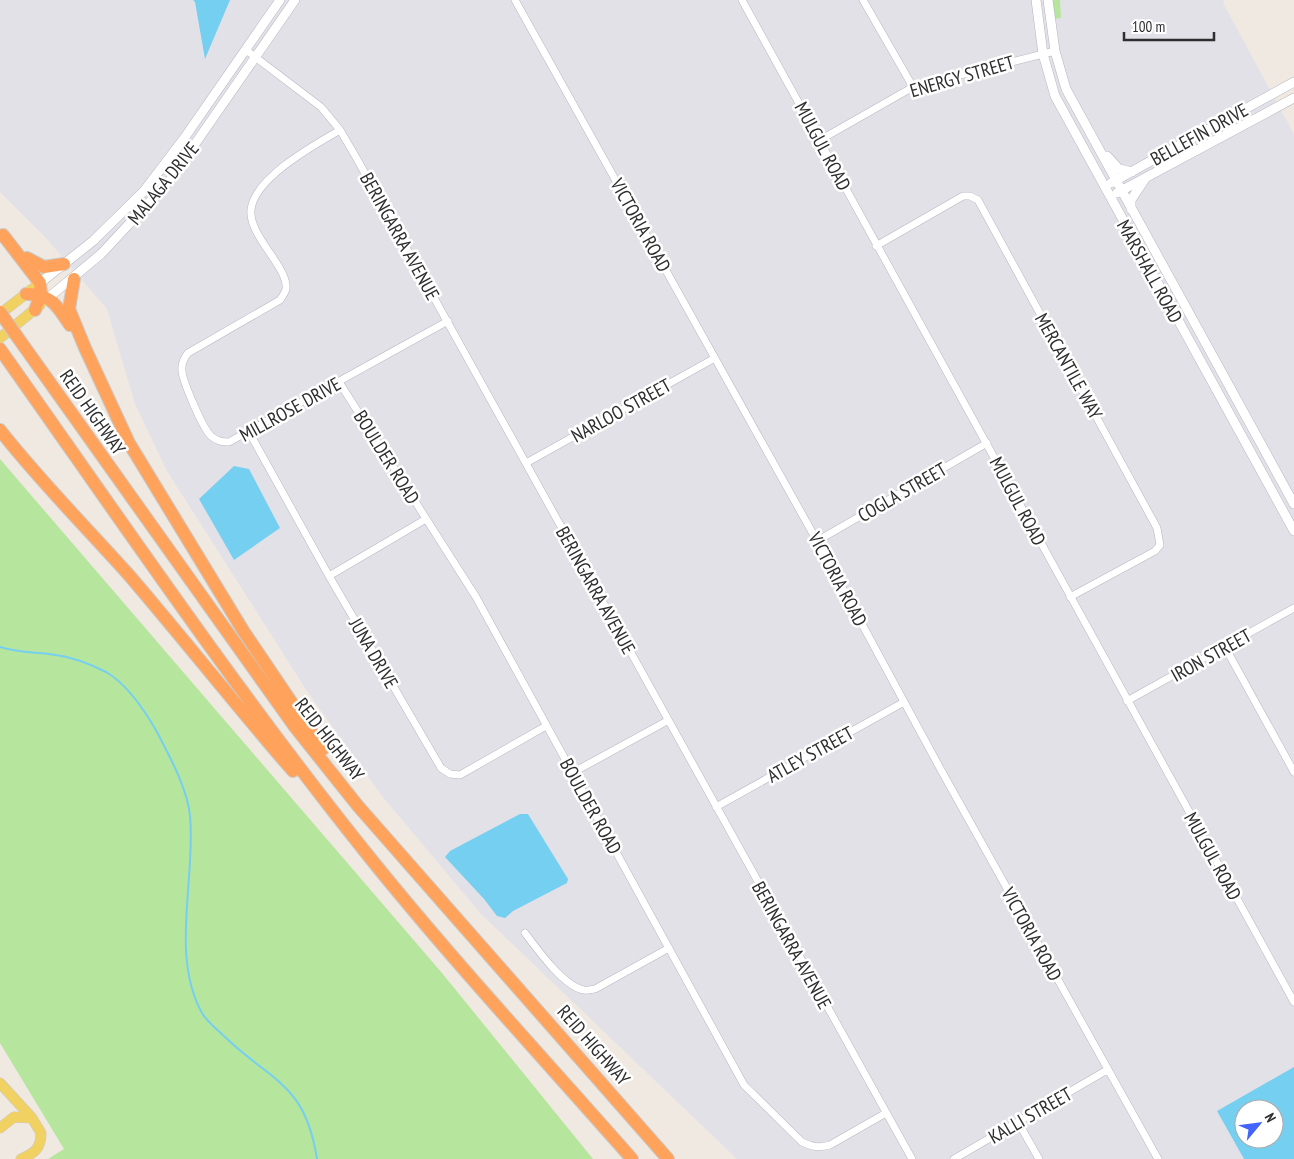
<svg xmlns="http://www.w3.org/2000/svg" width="1294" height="1159" viewBox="0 0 1294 1159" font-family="'PT Sans Narrow',sans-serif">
	<rect width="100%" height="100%" fill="#efe9e1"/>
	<path fill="#e3e1e8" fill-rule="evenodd" d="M 0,0 L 1224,0 L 1223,3 L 1294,134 L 1294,1159 L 737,1159 L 481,914 L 382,796 L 307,691 L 167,471 L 135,404 L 107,309 L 45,237 L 0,192 ZM 1244,1109 L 1274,1109 L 1274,1139 L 1244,1139 Z"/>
	<path fill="#b6e59e" d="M 1053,0 L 1060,0 L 1061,18 L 1053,19 Z
		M 0,459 L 442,973 L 593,1159 L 48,1159 L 64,1149 L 0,1043 Z"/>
	<path fill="#75cff0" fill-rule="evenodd" d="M 193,0 L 230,0 L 205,59 L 195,2 Z
		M 234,466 L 249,469 L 280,528 L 234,560 L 199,499 Z
		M 520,814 L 528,814 L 568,879 L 567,883 L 513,911 L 505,918 L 497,916 L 484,899 L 445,857 L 450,851 Z
		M 1294,1067 L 1294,1159 L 1244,1159 L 1217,1111 ZM 1244,1109 L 1274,1109 L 1274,1139 L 1244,1139 Z"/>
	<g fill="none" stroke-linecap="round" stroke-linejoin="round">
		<path stroke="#75cff0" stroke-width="2" d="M 0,647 C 18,653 37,652 56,655 C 71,657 92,665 106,672 C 127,684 145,711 157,732 C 169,755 188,790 190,816 C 196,879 170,955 202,1013 C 207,1022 218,1030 225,1037 C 273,1083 305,1083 317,1159"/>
		<defs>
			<path id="minor" d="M 515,0 L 817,541 L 941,770 L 1158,1159
				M 742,0 L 1294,1002
				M 863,0 L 913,87
				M 246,50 L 321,107 L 340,130 L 357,159 L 912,1159
				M 340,130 C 314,145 254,178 251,210 C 248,235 289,268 286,289 C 285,293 282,297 280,300 L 188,353 C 184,358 181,363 182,371 C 183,382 203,429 211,436 C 217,441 221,442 229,442 L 448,321
				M 820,140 L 913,87 L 1055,51
				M 876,246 L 963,196 L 970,196 L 978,200 L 1157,528 L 1160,545 L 1155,551 L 1070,597
				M 339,382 L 476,597 L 744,1085 L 802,1142 C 812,1147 819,1148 830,1145 L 886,1113
				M 249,432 L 329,576 L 441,768 L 450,774 L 460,775 L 546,726
				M 526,463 L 715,358
				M 817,541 L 987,443
				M 329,576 L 426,519
				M 1225,647 L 1294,772
				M 1127,701 L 1294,608
				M 572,773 L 667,721
				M 716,807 L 904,702
				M 525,933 C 537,949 564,987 584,990 C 587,991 592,989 595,989 L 669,948
				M 1018,1122 L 1039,1159
				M 954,1159 L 1107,1070"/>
			<path id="secondary" d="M 1036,0 L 1043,54 L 1055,96 L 1294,531
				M 1048,0 L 1055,51 L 1066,89 L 1294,504
				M 1107,156 L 1119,169 L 1132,172
				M 1111,183 L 1294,82
				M 1117,193 L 1294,98
				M 1131,209 L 1131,200 L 1145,179
				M 40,283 L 93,241 L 144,191 L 185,137 L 280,0
				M 48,298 L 101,254 L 170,180 L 295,0"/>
			<path id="primary" d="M 0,314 L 40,283
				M 0,338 L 40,305
				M 0,1083 L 32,1118 L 41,1133 C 41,1148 35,1153 21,1159
				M 0,1128 L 14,1117 L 32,1118"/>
			<path id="motorway" d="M 3,235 L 40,283 L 41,294 L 35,310
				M 27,258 L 44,267 L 64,264
				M 74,279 L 69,309 L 85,348 L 129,443 L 244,632 L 323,749
				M 26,294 C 52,294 57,306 70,325
				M 16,335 L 295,727 L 358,806 L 668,1159
				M 0,349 C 121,520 239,695 371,859 C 454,962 544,1059 632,1159
				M 0,430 C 40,481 85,526 128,574 C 184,639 237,707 293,771"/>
		</defs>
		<use href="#minor" stroke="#b4b7c1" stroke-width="8"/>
		<use href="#secondary" stroke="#b4b7c1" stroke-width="10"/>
		<use href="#primary" stroke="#c9c9c9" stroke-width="11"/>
		<use href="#motorway" stroke="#c9c9c9" stroke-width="14"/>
		<use href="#minor" stroke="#fff" stroke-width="7"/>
		<use href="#secondary" stroke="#fff" stroke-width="9"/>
		<use href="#primary" stroke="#f2d163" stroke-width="10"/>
		<use href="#motorway" stroke="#ffa35c" stroke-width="12"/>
		<defs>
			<path id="motorway-bridge" d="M 0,312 L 16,335"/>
		</defs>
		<use href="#motorway-bridge" stroke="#c9c9c9" stroke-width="14" stroke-linecap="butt"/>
		<use href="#motorway-bridge" stroke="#ffa35c" stroke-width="12"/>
	</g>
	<g text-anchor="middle" stroke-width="5" stroke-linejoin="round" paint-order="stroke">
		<g font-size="19" fill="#2e2e2e" stroke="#fff">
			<text transform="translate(962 76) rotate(-16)" y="7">ENERGY STREET</text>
			<text transform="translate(1199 134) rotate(-29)" y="7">BELLEFIN DRIVE</text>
			<text transform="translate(823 146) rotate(62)" y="7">MULGUL ROAD</text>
			<text transform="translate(163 183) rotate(-51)" y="7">MALAGA DRIVE</text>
			<text transform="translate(641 225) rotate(61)" y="7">VICTORIA ROAD</text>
			<text transform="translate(400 236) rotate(61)" y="7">BERINGARRA AVENUE</text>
			<text transform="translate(1150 271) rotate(61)" y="7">MARSHALL ROAD</text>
			<text transform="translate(1069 366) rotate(61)" y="7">MERCANTILE WAY</text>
			<text transform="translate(290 409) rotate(-29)" y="7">MILLROSE DRIVE</text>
			<text transform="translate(621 410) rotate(-29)" y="7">NARLOO STREET</text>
			<text transform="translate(93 412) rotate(55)" y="7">REID HIGHWAY</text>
			<text transform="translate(387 457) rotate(58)" y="7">BOULDER ROAD</text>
			<text transform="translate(902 492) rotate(-30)" y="7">COGLA STREET</text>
			<text transform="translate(1018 501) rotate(62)" y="7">MULGUL ROAD</text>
			<text transform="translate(838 579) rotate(62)" y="7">VICTORIA ROAD</text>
			<text transform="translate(596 590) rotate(61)" y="7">BERINGARRA AVENUE</text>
			<text transform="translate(374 653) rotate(60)" y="7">JUNA DRIVE</text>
			<text transform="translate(1211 655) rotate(-29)" y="7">IRON STREET</text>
			<text transform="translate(330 739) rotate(52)" y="7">REID HIGHWAY</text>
			<text transform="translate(810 754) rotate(-29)" y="7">ATLEY STREET</text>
			<text transform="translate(591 806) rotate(61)" y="7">BOULDER ROAD</text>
			<text transform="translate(1213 856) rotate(61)" y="7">MULGUL ROAD</text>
			<text transform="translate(1032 934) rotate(61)" y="7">VICTORIA ROAD</text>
			<text transform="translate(792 945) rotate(61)" y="7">BERINGARRA AVENUE</text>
			<text transform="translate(594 1045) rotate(49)" y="7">REID HIGHWAY</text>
			<text transform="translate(1030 1115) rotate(-30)" y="7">KALLI STREET</text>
		</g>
	</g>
	<g transform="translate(1259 1124) rotate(61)"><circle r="24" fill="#ffffff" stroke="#ababab"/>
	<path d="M0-4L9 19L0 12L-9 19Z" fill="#4264fb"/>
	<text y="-8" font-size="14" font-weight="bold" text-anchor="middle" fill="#2e2e2e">N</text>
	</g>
	<path d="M1124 32v8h90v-8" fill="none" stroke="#2e2e2e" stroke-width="2.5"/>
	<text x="1132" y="32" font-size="15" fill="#2e2e2e" stroke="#ffffff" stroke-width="4" paint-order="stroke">100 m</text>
</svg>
